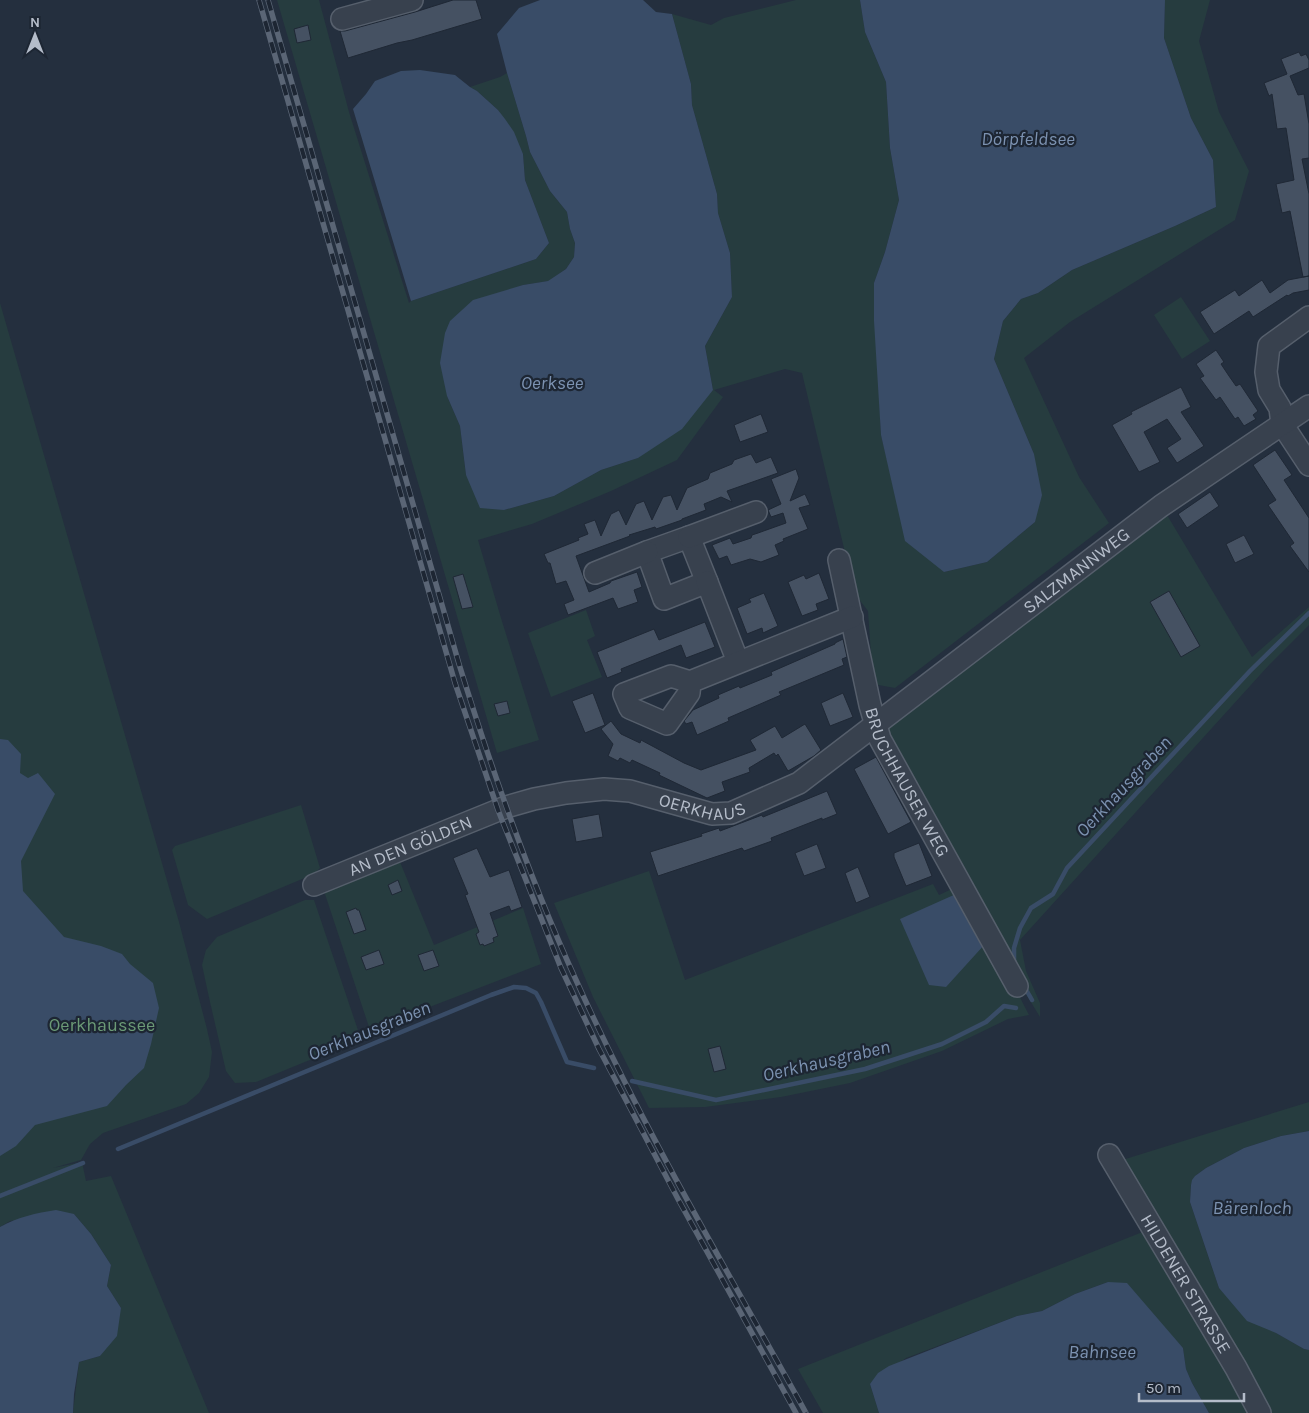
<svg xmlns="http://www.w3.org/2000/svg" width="1309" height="1413" viewBox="0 0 1309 1413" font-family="Karla,sans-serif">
	<rect width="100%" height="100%" fill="#242f3e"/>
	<path fill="#263c3f" d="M 277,0 L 319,0 L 349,112 L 409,303 L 411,301 L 536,259 L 549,243 L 525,180 L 523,154 L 498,110 L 477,91 L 470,87 L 500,77 L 507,73 L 526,136 L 530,152 L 550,191 L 567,212 L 570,229 L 575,243 L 574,257 L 566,269 L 549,281 L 523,285 L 507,291 L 447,396 L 460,426 L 466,475 L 504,510 L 554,496 L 601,470 L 638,458 L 713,390 L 705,346 L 732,297 L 730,253 L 718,213 L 717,194 L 692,105 L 691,84 L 672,14 L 711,25 L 724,18 L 796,0 L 860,0 L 865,32 L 886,82 L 890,148 L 899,200 L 885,252 L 874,283 L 881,435 L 890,472 L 944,572 L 987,562 L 1035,522 L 1034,454 L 994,359 L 1003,321 L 1021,299 L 1038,293 L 1072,270 L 1175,226 L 1216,207 L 1213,160 L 1191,118 L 1164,38 L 1165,0 L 1210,0 L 1199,41 L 1219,112 L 1249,171 L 1235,220 L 1070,322 L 1024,358 L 1079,477 L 1109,523 L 895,688 L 873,684 L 868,611 L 855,594 L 802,373 L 785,369 L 714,390 L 723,397 L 677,460 L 611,491 L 532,524 L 478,540 L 501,618 L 539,740 L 497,753 Z
		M 1181,297 L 1210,341 L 1182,359 L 1154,315 Z
		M 0,303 L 179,922 L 207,1029 L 212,1052 L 209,1077 L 199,1093 L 186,1104 L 103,1133 L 90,1144 L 81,1160 L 53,1168 L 82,1162 L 86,1181 L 111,1176 L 209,1413 L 73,1413 L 79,1362 L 100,1356 L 121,1308 L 107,1286 L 111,1265 L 91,1234 L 74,1214 L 10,1221 L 0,1227 Z
		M 1167,515 L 1252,657 L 1309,607 L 1309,625 L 1269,665 L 1020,940 L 1026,971 L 1040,1003 L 1040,1017 L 1010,968 L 886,736 L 888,724 C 983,657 1075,587 1167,515 Z
		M 586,610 L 595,636 L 587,640 L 602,677 L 551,697 L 528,633 Z
		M 301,805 L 320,868 L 314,874 L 207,919 L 188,905 L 172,850 L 175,846 Z
		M 398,857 L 434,945 L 523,908 L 541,964 L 370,1030 L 323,888 Z
		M 649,871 L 685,980 L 933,884 L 939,895 L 956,887 L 1012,982 L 1029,1015 L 1008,1019 L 942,1051 L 850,1083 L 781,1097 L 705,1107 L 649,1108 L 593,997 L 554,903 Z
		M 305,900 L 314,900 L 361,1039 L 256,1082 L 235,1083 L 226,1071 L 210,1002 L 202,965 L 206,950 L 217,937 Z
		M 1309,1102 L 1309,1131 L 1281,1136 L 1244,1148 L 1206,1168 L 1195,1176 L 1191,1185 L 1190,1202 L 1219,1288 L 1276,1333 L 1304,1349 L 1309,1350 L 1309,1413 L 1209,1413 L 1192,1383 L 1186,1369 L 1183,1348 L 1108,1282 L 1075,1294 L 1042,1311 L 1017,1316 L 906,1358 L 870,1384 L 879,1413 L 823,1413 L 798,1369 L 1145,1231 L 1119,1161 Z"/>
	<path fill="#394c67" d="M 540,0 L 643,0 L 656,12 L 672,14 L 691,84 L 692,105 L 717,194 L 718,213 L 730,253 L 732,297 L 705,346 L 713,390 L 682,429 L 638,458 L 601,470 L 554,496 L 504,510 L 480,508 L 466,475 L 460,426 L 447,396 L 440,363 L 445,333 L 450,321 L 473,300 L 523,285 L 548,281 L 566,269 L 574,257 L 575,243 L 570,229 L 567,212 L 550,191 L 530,152 L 526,136 L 507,73 L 497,34 L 519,8 Z
		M 860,0 L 1165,0 L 1164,38 L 1191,118 L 1213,160 L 1216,207 L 1175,226 L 1072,270 L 1038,293 L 1021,299 L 1003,321 L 994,359 L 1034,454 L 1042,495 L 1035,522 L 987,562 L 944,572 L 905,541 L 881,435 L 874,321 L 874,283 L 885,252 L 899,200 L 890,148 L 886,82 L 865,32 Z
		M 420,70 L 455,75 L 470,87 L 477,91 L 498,110 L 505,119 L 514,132 L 523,154 L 525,180 L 549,243 L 536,259 L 411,301 L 353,109 L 366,94 L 375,81 L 401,71 Z
		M 0,739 L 8,740 L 21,754 L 20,773 L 28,778 L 38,773 L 55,794 L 21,861 L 23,891 L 64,937 L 101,946 L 122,954 L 130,964 L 153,983 L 159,1008 L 151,1044 L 144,1068 L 126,1085 L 107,1106 L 35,1125 L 16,1146 L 0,1156 Z
		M 956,894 L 985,944 L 946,987 L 929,985 L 900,919 Z
		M 1309,1131 L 1309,1350 L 1304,1349 L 1276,1333 L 1247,1321 L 1219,1288 L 1190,1202 L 1191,1185 L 1192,1180 L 1195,1176 L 1206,1168 L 1244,1148 L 1281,1136 Z
		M 56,1210 L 74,1214 L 91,1234 L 111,1265 L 107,1286 L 121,1308 L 117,1336 L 100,1356 L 79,1362 L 74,1394 L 73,1413 L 0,1413 L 0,1227 C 18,1217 36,1213 56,1210 Z
		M 1108,1282 L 1127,1283 L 1183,1348 L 1186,1369 L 1192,1383 L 1209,1413 L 879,1413 L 870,1384 L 878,1373 L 889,1366 L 991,1326 L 1017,1316 L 1042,1311 L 1075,1294 Z"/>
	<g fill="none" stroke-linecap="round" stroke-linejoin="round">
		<path stroke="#394c67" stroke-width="4.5" d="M 1014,963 L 1014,948 L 1020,928 L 1031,908 L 1053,894 L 1067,868 L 1250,671 L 1309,613
			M 1024,986 L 1032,1000
			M 632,1081 L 716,1100 L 865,1069 L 942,1044 L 986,1022 L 1004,1006 L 1016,1008
			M 118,1149 L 491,995 L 514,987 L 526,988 L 536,993 L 541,1002 L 567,1062 L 594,1068
			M 0,1196 L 83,1163"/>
	</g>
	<path fill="#455162" stroke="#1f2835" d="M 453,0 L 476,0 L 482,19 L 412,40 L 397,43 L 348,58 L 340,31 L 345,31 L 415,12 Z
		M 308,25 L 311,40 L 297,43 L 294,29 Z
		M 1299,52 L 1301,56 L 1306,54 L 1309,60 L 1309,68 L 1290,76 L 1298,95 L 1304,94 L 1309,124 L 1309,158 L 1302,159 L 1309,194 L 1309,276 L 1303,277 L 1290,211 L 1282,213 L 1276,184 L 1294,180 L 1286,128 L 1277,129 L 1272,94 L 1269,96 L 1264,83 L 1287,74 L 1281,59 Z
		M 1309,276 L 1309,290 L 1293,293 L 1288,296 L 1287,295 L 1253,317 L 1249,311 L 1214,334 L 1200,312 L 1235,290 L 1239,296 L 1262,280 L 1270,293 L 1288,280 Z
		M 1216,350 L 1224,362 L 1221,364 L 1229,376 L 1236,386 L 1240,384 L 1258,411 L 1253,415 L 1256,419 L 1244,426 L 1238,417 L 1235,419 L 1220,397 L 1216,400 L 1200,378 L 1204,376 L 1196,364 Z
		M 1181,387 L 1191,407 L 1181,412 L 1204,446 L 1177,463 L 1167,448 L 1181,439 L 1167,419 L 1144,432 L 1160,462 L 1139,472 L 1112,425 L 1132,414 L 1131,412 Z
		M 761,414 L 768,432 L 740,442 L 734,425 Z
		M 1275,450 L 1292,475 L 1284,480 L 1309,518 L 1309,572 L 1290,546 L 1294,543 L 1268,505 L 1276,500 L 1253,465 Z
		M 751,454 L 756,463 L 771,457 L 778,473 L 727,491 L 732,502 L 721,497 L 704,504 L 706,510 L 682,519 L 682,520 L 656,529 L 655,527 L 629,535 L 630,536 L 576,556 L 589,592 L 610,583 L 611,581 L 637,572 L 642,587 L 634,590 L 638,602 L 618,609 L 613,598 L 568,615 L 564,604 L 574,600 L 566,581 L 556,584 L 550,563 L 548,563 L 544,554 L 579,540 L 578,538 L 588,534 L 584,524 L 595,520 L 601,536 L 611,514 L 619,510 L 626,525 L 636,504 L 644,501 L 652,520 L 663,497 L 671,495 L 677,510 L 687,488 L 708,479 L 710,473 L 732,464 L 734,460 Z
		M 796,469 L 799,478 L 790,501 L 805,494 L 810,505 L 799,508 L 808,529 L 783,539 L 784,541 L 775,545 L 779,555 L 761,562 L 750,559 L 731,565 L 727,556 L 719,559 L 712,545 L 730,538 L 733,544 L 751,538 L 752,535 L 758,533 L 786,523 L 783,513 L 771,517 L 768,510 L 781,504 L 771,479 Z
		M 1210,492 L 1219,506 L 1187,528 L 1178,514 Z
		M 1244,535 L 1254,554 L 1235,563 L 1226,544 Z
		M 819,573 L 829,599 L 816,604 L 818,610 L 802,616 L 788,582 L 804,575 L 806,579 Z
		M 463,574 L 473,607 L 462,609 L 453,577 Z
		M 1169,591 L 1200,646 L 1181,657 L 1150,602 Z
		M 764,593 L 778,626 L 763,633 L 762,628 L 747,634 L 737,608 L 751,602 L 749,599 Z
		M 705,622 L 715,647 L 686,658 L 681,645 L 621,669 L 622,672 L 607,678 L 597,652 L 654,629 L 659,640 Z
		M 843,639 L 847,657 L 842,659 L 844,665 L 779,692 L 781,695 L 728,718 L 729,721 L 697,735 L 692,722 L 686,724 L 684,721 L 693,710 L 719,698 L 718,695 L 739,686 L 740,688 L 772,675 L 771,672 L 835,644 L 835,643 Z
		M 593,693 L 605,725 L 585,733 L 572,701 Z
		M 843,693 L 853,717 L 830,726 L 821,703 Z
		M 507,701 L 510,713 L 498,716 L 494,704 Z
		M 611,721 L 621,734 L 640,743 L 641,740 L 684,763 L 701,770 L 756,750 L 750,740 L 775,726 L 782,738 L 805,724 L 821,750 L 814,756 L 788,771 L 778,754 L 776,756 L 774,753 L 749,768 L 750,772 L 722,782 L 725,791 L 707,798 L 659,775 L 660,773 L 632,760 L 630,763 L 620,758 L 618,761 L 608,756 L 613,744 L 601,729 Z
		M 876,757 L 911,822 L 888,834 L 854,769 Z
		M 827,791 L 837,814 L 822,820 L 822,818 L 771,838 L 772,841 L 744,851 L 742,848 L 658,876 L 650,852 L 702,836 L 701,834 L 719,828 L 720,831 L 762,815 L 763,817 Z
		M 599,814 L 603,837 L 576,842 L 572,819 Z
		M 919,843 L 932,876 L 906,886 L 894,857 L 894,853 Z
		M 817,844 L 826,868 L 804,876 L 795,853 Z
		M 477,848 L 490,877 L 509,870 L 522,907 L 511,911 L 509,906 L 490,913 L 498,936 L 493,938 L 494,942 L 484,946 L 483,944 L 480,945 L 476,934 L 479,932 L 465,895 L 468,894 L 453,858 Z
		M 858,867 L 870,897 L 856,903 L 845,873 Z
		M 398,880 L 402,891 L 392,895 L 388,885 Z
		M 356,908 L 357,910 L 359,910 L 366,930 L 354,934 L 346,912 Z
		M 379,950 L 384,964 L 366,970 L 361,957 Z
		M 433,950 L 439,966 L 424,971 L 418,955 Z
		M 720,1046 L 726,1069 L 714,1072 L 708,1049 Z"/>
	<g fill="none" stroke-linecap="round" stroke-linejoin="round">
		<defs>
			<g id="minor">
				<path d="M 342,19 L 412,0"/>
				<path d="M 1309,317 L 1269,346 L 1266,372 L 1269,390 L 1280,408 L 1282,424 L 1309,465"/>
				<path d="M 689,537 L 707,582 L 664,599 L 647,552 Z"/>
				<path d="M 689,537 L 756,512"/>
				<path id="s1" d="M 839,560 L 870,705 L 880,739 L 1017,986"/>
				<path d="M 595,573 L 647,552"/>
				<path d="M 707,582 L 738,662"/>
				<path d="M 690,682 L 689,693 L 667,724 L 630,708 L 624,694 L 671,676 L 690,682 L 852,617"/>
				<path id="s2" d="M 314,885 L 506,807 L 534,799 L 566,793 L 604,789 L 630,791 L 712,814 L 731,813 L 799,783 L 1161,506 L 1309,406"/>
				<path id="s3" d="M 1109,1155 L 1236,1368 L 1260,1413"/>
			</g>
		</defs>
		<use href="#minor" stroke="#565f6c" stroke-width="24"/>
		<use href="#minor" stroke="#38414e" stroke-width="21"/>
		<defs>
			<path id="rail" d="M 259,0 L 455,683 L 498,810 L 561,968 L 599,1049 L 678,1199 L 796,1413
				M 268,0 L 459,664 C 492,771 529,877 576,980 C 643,1129 727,1270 806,1413"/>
		</defs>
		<use href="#rail" stroke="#5a6575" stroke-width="5.5"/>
		<use href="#rail" stroke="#1d2633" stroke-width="4" stroke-dasharray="11" stroke-linecap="butt"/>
	</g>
	<g text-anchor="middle" stroke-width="4.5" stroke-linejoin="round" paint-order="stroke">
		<g font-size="18" fill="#b4bcc9" stroke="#1d2633">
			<text dy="6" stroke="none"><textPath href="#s2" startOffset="861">SALZMANNWEG</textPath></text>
			<text dy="6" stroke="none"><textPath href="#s1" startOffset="234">BRUCHHAUSER WEG</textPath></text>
			<text dy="6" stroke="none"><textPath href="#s2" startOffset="408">OERKHAUS</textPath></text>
			<text dy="6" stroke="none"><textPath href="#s2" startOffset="104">AN DEN GÖLDEN</textPath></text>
			<text dy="6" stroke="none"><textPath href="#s3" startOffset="150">HILDENER STRASSE</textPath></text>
		</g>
		<g font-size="18" fill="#6b9a76" stroke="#1d2633">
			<text x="102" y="1031">Oerkhaussee</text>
		</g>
		<g font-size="19" font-style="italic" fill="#7c92b1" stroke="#1d2633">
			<text x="1028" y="145">Dörpfeldsee</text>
			<text x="552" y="389">Oerksee</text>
			<text transform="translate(1123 786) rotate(-47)" y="7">Oerkhausgraben</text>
			<text transform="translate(369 1030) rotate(-22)" y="7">Oerkhausgraben</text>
			<text transform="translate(826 1060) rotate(-13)" y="7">Oerkhausgraben</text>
			<text x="1252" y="1214">Bärenloch</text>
			<text x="1102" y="1358">Bahnsee</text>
		</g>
	</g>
	<g transform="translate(35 35)" stroke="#1d2633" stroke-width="4" paint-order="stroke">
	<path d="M0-4L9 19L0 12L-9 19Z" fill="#b4bcc9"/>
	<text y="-8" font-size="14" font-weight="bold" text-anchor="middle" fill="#b4bcc9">N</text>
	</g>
	<path d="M1139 1393v8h105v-8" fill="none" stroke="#b4bcc9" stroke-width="2.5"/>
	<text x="1146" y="1393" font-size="15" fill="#b4bcc9" stroke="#1d2633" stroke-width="4" paint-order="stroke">50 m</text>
</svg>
